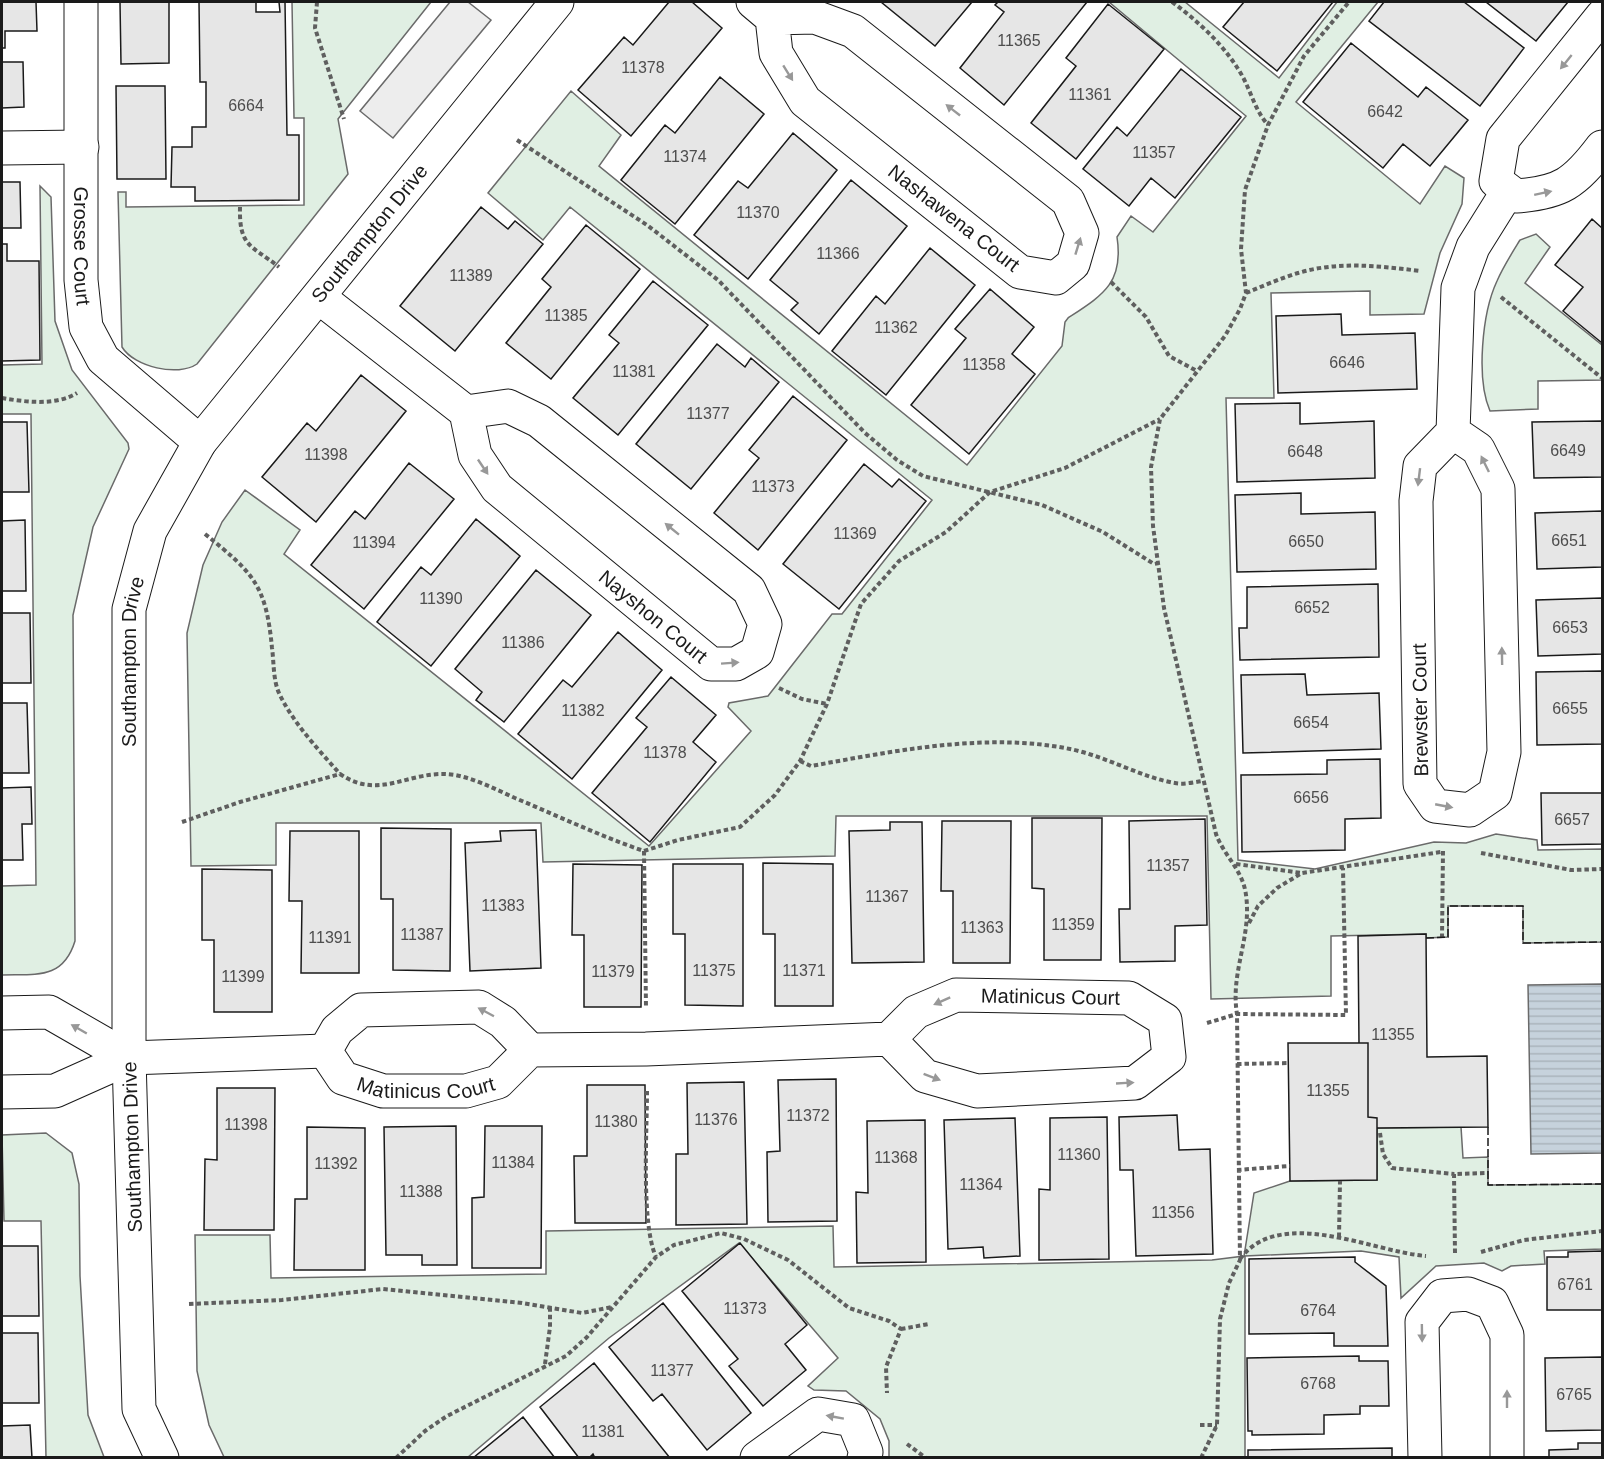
<svg xmlns="http://www.w3.org/2000/svg" width="1604" height="1459" viewBox="0 0 1604 1459" font-family="Arial,sans-serif">
	<defs>
		<pattern id="water-rules" width="6" height="5" patternUnits="userSpaceOnUse" patternTransform="scale(1.5)"><rect width="6" height="5" fill="#c6d2dc"/><path d="M0 2.5h6" fill="none" stroke="#aab4bc"/></pattern>
	</defs>
	<rect width="100%" height="100%" fill="#fff"/>
	<path fill="#e0efe3" stroke="#6a6a6a" stroke-width="1.5" d="M 292,2 L 431,2 L 338,119 L 348,174 L 197,364 C 178,377 134,367 122,347 L 118,192 L 126,192 L 126,207 L 304,205 L 304,118 L 294,118 Z
		M 1109,2 L 1185,2 L 1279,78 L 1337,2 L 1378,2 L 1296,102 L 1420,204 L 1445,166 L 1464,178 L 1462,204 L 1440,253 L 1424,314 L 1370,315 L 1370,291 L 1271,293 L 1274,398 L 1226,398 L 1238,860 L 1315,869 L 1434,842 L 1466,843 L 1496,834 L 1537,840 L 1538,850 L 1602,849 L 1602,942 L 1523,943 L 1523,906 L 1448,906 L 1448,937 L 1426,938 L 1426,934 L 1331,936 L 1331,996 L 1211,999 L 1207,816 L 836,816 L 835,856 L 543,862 L 541,823 L 276,823 L 276,865 L 191,866 L 187,633 L 203,565 L 222,522 L 245,490 L 300,530 L 284,554 L 649,846 L 751,731 L 728,707 L 729,703 L 768,696 L 832,614 L 842,614 L 932,500 L 570,207 L 543,240 L 488,193 L 571,91 L 621,135 L 599,166 L 967,465 L 1062,346 L 1065,322 L 1068,318 C 1103,295 1124,283 1117,237 L 1131,216 L 1153,232 L 1246,116 Z
		M 40,186 L 51,197 L 55,321 L 72,370 L 128,443 L 129,449 L 93,527 L 73,615 L 75,941 C 63,980 36,974 2,975 L 2,886 L 36,885 L 31,414 L 2,414 L 2,365 L 42,364 Z
		M 1536,234 L 1550,247 L 1525,283 L 1602,345 L 1602,380 L 1538,381 L 1538,409 L 1490,411 C 1476,379 1482,313 1497,281 C 1503,267 1512,253 1520,240 Z
		M 1461,1127 L 1463,1158 L 1488,1157 L 1488,1185 L 1602,1184 L 1602,1249 L 1544,1251 L 1545,1264 L 1511,1266 L 1502,1271 L 1484,1263 L 1436,1266 L 1401,1298 L 1399,1257 L 1361,1251 L 1245,1256 L 1245,1458 L 889,1457 L 889,1441 L 880,1419 L 846,1391 L 814,1390 L 808,1386 L 838,1358 L 739,1243 L 609,1338 L 468,1457 L 224,1457 L 209,1425 L 197,1371 L 195,1235 L 270,1235 L 271,1278 L 546,1274 L 546,1231 L 833,1226 L 834,1267 L 1212,1260 L 1244,1256 L 1254,1193 L 1290,1181 L 1377,1180 L 1377,1128 Z
		M 46,1133 L 72,1153 L 79,1184 L 80,1276 L 88,1415 L 104,1457 L 46,1457 L 41,1221 L 4,1221 L 2,1135 Z"/>
	<path fill="#ededed" stroke="#6a6a6a" stroke-width="1.5" d="M 450,2 L 468,2 L 491,20 L 393,138 L 360,111 Z"/>
	<path fill="url(#water-rules)" stroke="#6a6a6a" stroke-width="1.5" d="M 1602,984 L 1602,1153 L 1531,1154 L 1528,985 Z"/>
	<path fill="#e6e6e6" stroke="#1a1a1a" stroke-width="1.5" d="M 2,2 L 36,2 L 37,31 L 5,31 L 5,48 L 2,48 Z
		M 120,2 L 169,2 L 169,63 L 121,64 Z
		M 199,2 L 256,2 L 256,12 L 280,12 L 279,2 L 285,2 L 287,135 L 299,135 L 299,200 L 195,201 L 195,187 L 171,187 L 172,147 L 192,147 L 192,127 L 206,127 L 206,82 L 200,82 Z
		M 669,2 L 692,2 L 722,28 L 631,136 L 578,90 L 624,37 L 633,45 Z
		M 881,2 L 972,2 L 935,46 Z
		M 998,2 L 1087,2 L 1004,105 L 960,68 L 1004,12 L 995,5 Z
		M 1244,2 L 1333,2 L 1277,71 L 1223,27 Z
		M 1384,2 L 1464,2 L 1524,48 L 1480,106 L 1369,21 Z
		M 1486,2 L 1568,2 L 1536,41 Z
		M 1108,4 L 1164,49 L 1076,159 L 1031,123 L 1076,66 L 1066,58 Z
		M 1351,43 L 1418,97 L 1426,87 L 1468,120 L 1430,166 L 1403,144 L 1383,168 L 1303,102 Z
		M 2,62 L 23,62 L 24,107 L 2,108 Z
		M 1181,69 L 1241,117 L 1175,198 L 1151,178 L 1129,206 L 1083,169 L 1117,127 L 1127,136 Z
		M 720,77 L 764,114 L 675,224 L 621,180 L 665,125 L 675,133 Z
		M 116,86 L 165,86 L 166,179 L 117,179 Z
		M 793,133 L 837,170 L 748,279 L 694,235 L 738,181 L 748,188 Z
		M 851,180 L 907,226 L 819,334 L 791,310 L 798,303 L 770,280 Z
		M 2,182 L 20,182 L 21,228 L 2,228 Z
		M 481,207 L 508,229 L 515,221 L 543,244 L 455,351 L 400,306 Z
		M 1592,219 L 1602,228 L 1602,343 L 1563,311 L 1583,287 L 1555,265 Z
		M 586,225 L 640,269 L 551,379 L 506,343 L 551,287 L 542,279 Z
		M 2,244 L 7,244 L 7,261 L 39,261 L 40,360 L 2,361 Z
		M 930,248 L 975,285 L 886,395 L 832,351 L 876,296 L 885,304 Z
		M 653,281 L 708,325 L 618,435 L 573,398 L 619,343 L 609,335 Z
		M 990,289 L 1034,327 L 1012,354 L 1035,374 L 969,454 L 911,405 L 966,338 L 955,329 Z
		M 1341,314 L 1342,335 L 1415,333 L 1417,389 L 1278,393 L 1276,316 Z
		M 717,344 L 745,367 L 751,358 L 779,382 L 691,489 L 636,444 Z
		M 361,375 L 406,411 L 316,522 L 262,477 L 307,423 L 316,431 Z
		M 793,396 L 847,440 L 758,550 L 714,513 L 759,458 L 749,450 Z
		M 1300,403 L 1300,424 L 1374,421 L 1375,478 L 1237,482 L 1235,404 Z
		M 1602,421 L 1602,477 L 1534,478 L 1532,422 Z
		M 2,422 L 27,422 L 29,492 L 2,492 Z
		M 409,463 L 454,499 L 364,609 L 311,565 L 355,511 L 365,519 Z
		M 864,464 L 892,487 L 899,479 L 926,501 L 839,609 L 783,564 Z
		M 1301,493 L 1301,514 L 1375,512 L 1376,569 L 1237,572 L 1235,495 Z
		M 1602,511 L 1602,567 L 1537,569 L 1535,513 Z
		M 476,519 L 520,556 L 431,666 L 377,622 L 421,567 L 431,575 Z
		M 25,520 L 26,591 L 2,591 L 2,521 Z
		M 536,570 L 591,615 L 504,722 L 476,700 L 482,692 L 455,669 Z
		M 1378,584 L 1379,657 L 1240,660 L 1239,628 L 1247,628 L 1247,587 Z
		M 1602,598 L 1602,654 L 1538,656 L 1536,600 Z
		M 2,613 L 30,613 L 31,683 L 2,683 Z
		M 618,632 L 662,670 L 572,779 L 518,734 L 563,680 L 572,687 Z
		M 1602,671 L 1602,744 L 1537,745 L 1536,672 Z
		M 1305,674 L 1307,695 L 1379,693 L 1381,749 L 1243,753 L 1241,675 Z
		M 671,677 L 716,715 L 693,742 L 716,762 L 650,842 L 592,793 L 647,727 L 636,718 Z
		M 2,703 L 27,703 L 29,773 L 2,773 Z
		M 1380,759 L 1381,818 L 1345,819 L 1345,850 L 1242,852 L 1241,775 L 1327,774 L 1327,760 Z
		M 31,787 L 32,824 L 22,824 L 23,860 L 2,860 L 2,788 Z
		M 1541,793 L 1602,793 L 1602,844 L 1542,845 Z
		M 1032,818 L 1102,818 L 1101,960 L 1044,960 L 1044,889 L 1032,888 Z
		M 1205,819 L 1207,925 L 1175,926 L 1175,961 L 1120,962 L 1119,909 L 1130,909 L 1129,821 Z
		M 942,821 L 1011,821 L 1010,963 L 953,963 L 953,891 L 941,891 Z
		M 890,822 L 922,822 L 924,962 L 852,963 L 849,831 L 890,830 Z
		M 381,828 L 451,829 L 450,971 L 393,970 L 393,899 L 381,899 Z
		M 536,830 L 541,968 L 470,971 L 465,843 L 501,841 L 500,831 Z
		M 290,831 L 359,831 L 359,973 L 301,973 L 302,901 L 289,901 Z
		M 763,863 L 833,864 L 833,1006 L 775,1006 L 775,934 L 763,934 Z
		M 573,864 L 642,865 L 641,1007 L 584,1007 L 584,935 L 572,935 Z
		M 673,864 L 743,864 L 743,1006 L 685,1005 L 685,934 L 673,934 Z
		M 202,869 L 272,870 L 272,1012 L 214,1012 L 214,940 L 202,940 Z
		M 1426,934 L 1427,1057 L 1487,1056 L 1488,1127 L 1377,1128 L 1377,1118 L 1368,1117 L 1368,1043 L 1359,1043 L 1358,936 Z
		M 1288,1043 L 1368,1043 L 1368,1117 L 1377,1118 L 1377,1180 L 1290,1181 Z
		M 836,1079 L 837,1221 L 768,1222 L 767,1152 L 780,1151 L 778,1080 Z
		M 744,1082 L 747,1224 L 676,1225 L 676,1154 L 688,1154 L 687,1083 Z
		M 587,1085 L 645,1085 L 646,1223 L 575,1223 L 574,1156 L 587,1156 Z
		M 217,1088 L 275,1088 L 274,1230 L 204,1230 L 205,1159 L 217,1160 Z
		M 1177,1115 L 1179,1150 L 1210,1149 L 1213,1254 L 1136,1256 L 1133,1170 L 1120,1170 L 1119,1117 Z
		M 1107,1117 L 1109,1259 L 1039,1260 L 1039,1189 L 1050,1190 L 1050,1118 Z
		M 1015,1118 L 1020,1256 L 984,1258 L 983,1247 L 948,1249 L 944,1120 Z
		M 925,1120 L 926,1262 L 857,1263 L 856,1192 L 868,1193 L 867,1121 Z
		M 456,1126 L 457,1265 L 422,1265 L 422,1255 L 386,1255 L 384,1127 Z
		M 485,1126 L 542,1126 L 541,1268 L 472,1268 L 472,1198 L 484,1197 Z
		M 307,1127 L 365,1128 L 365,1270 L 294,1270 L 295,1199 L 307,1199 Z
		M 740,1243 L 807,1325 L 785,1344 L 806,1370 L 763,1406 L 729,1366 L 738,1359 L 682,1291 Z
		M 2,1246 L 38,1246 L 39,1316 L 2,1316 Z
		M 1602,1251 L 1602,1310 L 1547,1310 L 1547,1257 L 1568,1257 L 1568,1252 Z
		M 1355,1257 L 1355,1262 L 1386,1286 L 1388,1346 L 1334,1346 L 1334,1333 L 1249,1334 L 1249,1259 Z
		M 663,1303 L 751,1413 L 707,1450 L 662,1394 L 653,1401 L 609,1347 Z
		M 2,1333 L 38,1333 L 39,1403 L 2,1403 Z
		M 1359,1356 L 1359,1361 L 1388,1361 L 1389,1406 L 1360,1406 L 1360,1414 L 1324,1415 L 1324,1434 L 1252,1435 L 1252,1431 L 1248,1431 L 1247,1358 Z
		M 1602,1357 L 1602,1430 L 1546,1431 L 1545,1358 Z
		M 594,1363 L 670,1458 L 595,1458 L 593,1454 L 589,1458 L 579,1458 L 540,1407 Z
		M 523,1417 L 555,1458 L 473,1458 Z
		M 30,1425 L 32,1458 L 2,1458 L 2,1426 Z
		M 1578,1443 L 1602,1443 L 1602,1458 L 1549,1458 L 1549,1450 L 1578,1449 Z
		M 1392,1448 L 1392,1458 L 1248,1458 L 1248,1450 Z"/>
	<g fill="none" stroke-linecap="round" stroke-linejoin="round">
		<defs>
			<g id="minor">
				<path id="s1" d="M 81,2 L 81,280 L 86,327 L 103,359 L 200,442"/>
				<path d="M 753,2 L 772,18 L 815,17 L 853,31 L 1068,201 L 1082,233 L 1073,264 L 1056,278 L 1020,272 L 805,101 L 776,53 L 772,18"/>
				<path d="M 1602,16 L 1503,139 L 1496,181 L 1516,196 C 1561,193 1575,183 1602,147"/>
				<path d="M 2,148 L 82,147"/>
				<path id="s2" d="M 320,298 L 466,412 L 475,455 L 497,488 L 711,664 L 736,664 L 757,652 L 765,624 L 749,590 L 539,421 L 508,406 L 466,412"/>
				<path d="M 1453,432 L 1478,449 L 1498,489 L 1504,752 L 1495,793 L 1470,810 L 1435,806 L 1420,784 L 1416,501 L 1420,466 L 1453,432 L 1458,288 L 1473,247 L 1508,191"/>
				<path d="M 2,1013 L 49,1012 L 129,1058"/>
				<path id="s3" d="M 530,1050 L 503,1022 L 479,1007 L 361,1010 L 337,1030 L 325,1051 L 343,1078 L 383,1091 L 466,1091 L 498,1082 L 530,1050 L 646,1049 L 889,1039 L 916,1012 L 956,995 L 1129,998 L 1165,1020 L 1169,1057 L 1135,1083 L 977,1091 L 925,1076 L 889,1039"/>
				<path d="M 2,1092 L 55,1091 L 129,1058 L 325,1051"/>
				<path id="s4" d="M 162,1458 L 139,1409 L 129,1058 L 129,609 L 150,531 L 200,442 L 557,2"/>
				<path d="M 757,1458 L 818,1414 L 853,1420 L 866,1452 L 864,1458"/>
				<path d="M 1425,1458 L 1422,1322 L 1442,1296 L 1468,1294 L 1492,1303 L 1507,1335 L 1507,1458"/>
			</g>
		</defs>
		<use href="#minor" stroke="#1a1a1a" stroke-width="35"/>
		<path stroke="#5f5f5f" stroke-width="4" stroke-dasharray="4.5 3" stroke-linecap="butt" d="M 317,2 L 315,28 L 344,119
			M 1172,2 C 1198,21 1223,44 1240,72 C 1251,90 1254,109 1268,125
			M 517,140 L 647,225 L 718,280 L 865,433 L 897,460 L 923,476 L 1042,505 L 1103,532 L 1154,564 L 1160,563
			M 240,207 C 239,247 251,245 279,267
			M 1111,282 L 1146,317 L 1169,356 L 1197,371
			M 1246,293 C 1263,286 1281,278 1298,273 C 1338,261 1380,266 1420,271
			M 1501,297 L 1602,378
			M 2,398 C 25,402 56,406 77,393
			M 205,534 C 253,573 266,584 272,648 C 274,662 273,680 279,693 C 293,723 318,749 340,774
			M 779,688 L 802,699 L 827,704
			M 800,761 L 811,766 C 894,751 986,732 1070,749 C 1105,756 1143,778 1175,783 C 1183,785 1194,782 1203,781
			M 182,822 L 240,802 L 340,774 C 381,802 410,768 455,775 C 476,779 495,789 515,798 C 558,816 600,836 644,851 L 646,1008
			M 644,851 L 678,840 L 740,827 L 775,795 L 800,761 L 827,704 L 861,604 L 899,561 L 946,532 L 990,492 L 1065,468 L 1160,419
			M 1481,853 L 1571,870 L 1602,869
			M 1236,864 L 1302,873
			M 1249,923 L 1258,906 L 1277,888 L 1302,873 L 1441,852
			M 1442,938 L 1443,851
			M 1207,1023 L 1237,1014 L 1346,1015 L 1343,868
			M 1237,1064 L 1289,1063
			M 647,1091 C 647,1132 641,1224 656,1257
			M 1380,1133 L 1383,1154 L 1392,1168 L 1454,1174
			M 1237,1170 L 1290,1166
			M 1339,1237 L 1340,1181
			M 1481,1252 L 1524,1240 L 1602,1231
			M 1455,1253 L 1454,1174 L 1488,1173
			M 1240,1259 C 1280,1205 1373,1252 1426,1256
			M 189,1304 L 282,1300 L 383,1289 L 522,1303 L 582,1313 L 612,1307
			M 901,1329 L 929,1324
			M 545,1364 L 550,1327 L 550,1307
			M 1200,1425 L 1217,1425
			M 907,1444 L 926,1458
			M 396,1458 L 425,1431 L 447,1416 L 566,1356 L 587,1337 L 656,1257 L 674,1245 L 721,1233 L 744,1239 L 788,1260 L 849,1308 L 889,1321 L 901,1329 L 886,1367 L 887,1393
			M 1201,1458 L 1217,1425 L 1220,1319 L 1229,1283 L 1240,1260 L 1237,1014 C 1230,972 1252,937 1246,895 C 1243,870 1224,856 1216,834 L 1164,608 L 1153,526 L 1151,467 L 1160,419 L 1225,336 L 1240,309 L 1246,293 L 1241,249 L 1245,190 L 1268,125 L 1304,56 L 1349,2"/>
		<use href="#minor" stroke="#fff" stroke-width="33"/>
		<path stroke="#1a1a1a" stroke-width="1.5" stroke-dasharray="8 3" stroke-linecap="butt" d="M 1426,938 L 1448,937 L 1448,906 L 1523,906 L 1523,943 L 1602,942
			M 1488,1127 L 1488,1185 L 1602,1184"/>
	</g>
	<defs><path id="oneway-solid" d="M-6-.8H1V-3.2L6.5 0L1 3.2V.8H-6Z" transform="scale(1.5)"/></defs>
	<g fill="#989898">
		<use href="#oneway-solid" transform="translate(1566 62) rotate(129)"/>
		<use href="#oneway-solid" transform="translate(788 73) rotate(58)"/>
		<use href="#oneway-solid" transform="translate(953 110) rotate(-142)"/>
		<use href="#oneway-solid" transform="translate(1543 193) rotate(-12)"/>
		<use href="#oneway-solid" transform="translate(1078 246) rotate(-73)"/>
		<use href="#oneway-solid" transform="translate(1485 464) rotate(-116)"/>
		<use href="#oneway-solid" transform="translate(483 467) rotate(56)"/>
		<use href="#oneway-solid" transform="translate(1419 477) rotate(97)"/>
		<use href="#oneway-solid" transform="translate(672 529) rotate(-141)"/>
		<use href="#oneway-solid" transform="translate(1502 656) rotate(-91)"/>
		<use href="#oneway-solid" transform="translate(730 663) rotate(-4)"/>
		<use href="#oneway-solid" transform="translate(1444 806) rotate(11)"/>
		<use href="#oneway-solid" transform="translate(942 1001) rotate(156)"/>
		<use href="#oneway-solid" transform="translate(486 1012) rotate(-152)"/>
		<use href="#oneway-solid" transform="translate(79 1029) rotate(-150)"/>
		<use href="#oneway-solid" transform="translate(932 1077) rotate(21)"/>
		<use href="#oneway-solid" transform="translate(1125 1083) rotate(-3)"/>
		<use href="#oneway-solid" transform="translate(1422 1333) rotate(89)"/>
		<use href="#oneway-solid" transform="translate(1507 1399) rotate(-90)"/>
		<use href="#oneway-solid" transform="translate(835 1417) rotate(-170)"/>
	</g>
	<g text-anchor="middle" stroke-width="4.5" stroke-linejoin="round" paint-order="stroke">
		<g font-size="16" fill="#4d4d4d">
			<text x="1019" y="46">11365</text>
			<text x="643" y="73">11378</text>
			<text x="1090" y="100">11361</text>
			<text x="246" y="111">6664</text>
			<text x="1385" y="117">6642</text>
			<text x="1154" y="158">11357</text>
			<text x="685" y="162">11374</text>
			<text x="758" y="218">11370</text>
			<text x="838" y="259">11366</text>
			<text x="471" y="281">11389</text>
			<text x="566" y="321">11385</text>
			<text x="896" y="333">11362</text>
			<text x="1347" y="368">6646</text>
			<text x="984" y="370">11358</text>
			<text x="634" y="377">11381</text>
			<text x="708" y="419">11377</text>
			<text x="1568" y="456">6649</text>
			<text x="1305" y="457">6648</text>
			<text x="326" y="460">11398</text>
			<text x="773" y="492">11373</text>
			<text x="855" y="539">11369</text>
			<text x="1569" y="546">6651</text>
			<text x="1306" y="547">6650</text>
			<text x="374" y="548">11394</text>
			<text x="441" y="604">11390</text>
			<text x="1312" y="613">6652</text>
			<text x="1570" y="633">6653</text>
			<text x="523" y="648">11386</text>
			<text x="1570" y="714">6655</text>
			<text x="583" y="716">11382</text>
			<text x="1311" y="728">6654</text>
			<text x="665" y="758">11378</text>
			<text x="1311" y="803">6656</text>
			<text x="1572" y="825">6657</text>
			<text x="1168" y="871">11357</text>
			<text x="887" y="902">11367</text>
			<text x="503" y="911">11383</text>
			<text x="1073" y="930">11359</text>
			<text x="982" y="933">11363</text>
			<text x="422" y="940">11387</text>
			<text x="330" y="943">11391</text>
			<text x="714" y="976">11375</text>
			<text x="804" y="976">11371</text>
			<text x="613" y="977">11379</text>
			<text x="243" y="982">11399</text>
			<text x="1393" y="1040">11355</text>
			<text x="1328" y="1096">11355</text>
			<text x="808" y="1121">11372</text>
			<text x="716" y="1125">11376</text>
			<text x="616" y="1127">11380</text>
			<text x="246" y="1130">11398</text>
			<text x="1079" y="1160">11360</text>
			<text x="896" y="1163">11368</text>
			<text x="513" y="1168">11384</text>
			<text x="336" y="1169">11392</text>
			<text x="981" y="1190">11364</text>
			<text x="421" y="1197">11388</text>
			<text x="1173" y="1218">11356</text>
			<text x="1575" y="1290">6761</text>
			<text x="745" y="1314">11373</text>
			<text x="1318" y="1316">6764</text>
			<text x="672" y="1376">11377</text>
			<text x="1318" y="1389">6768</text>
			<text x="1574" y="1400">6765</text>
			<text x="603" y="1437">11381</text>
		</g>
		<g font-size="20" fill="#1a1a1a" stroke="#fff">
			<text transform="translate(954 218) rotate(38)" y="7">Nashawena Court</text>
			<text dy="7" stroke="none"><textPath href="#s4" startOffset="1306">Southampton Drive</textPath></text>
			<text dy="7" stroke="none"><textPath href="#s1" startOffset="244">Grosse Court</textPath></text>
			<text dy="7" stroke="none"><textPath href="#s2" startOffset="471">Nayshon Court</textPath></text>
			<text dy="7" stroke="none"><textPath href="#s4" startOffset="802">Southampton Drive</textPath></text>
			<text transform="translate(1420 710) rotate(-91)" y="7">Brewster Court</text>
			<text dy="7" stroke="none"><textPath href="#s3" startOffset="1012">Matinicus Court</textPath></text>
			<text dy="7" stroke="none"><textPath href="#s3" startOffset="358">Matinicus Court</textPath></text>
			<text transform="translate(132 1147) rotate(-92)" y="7">Southampton Drive</text>
		</g>
	</g>
	<rect width="1604" height="1459" fill="none" stroke="#1a1a1a" stroke-width="6"/>
</svg>
